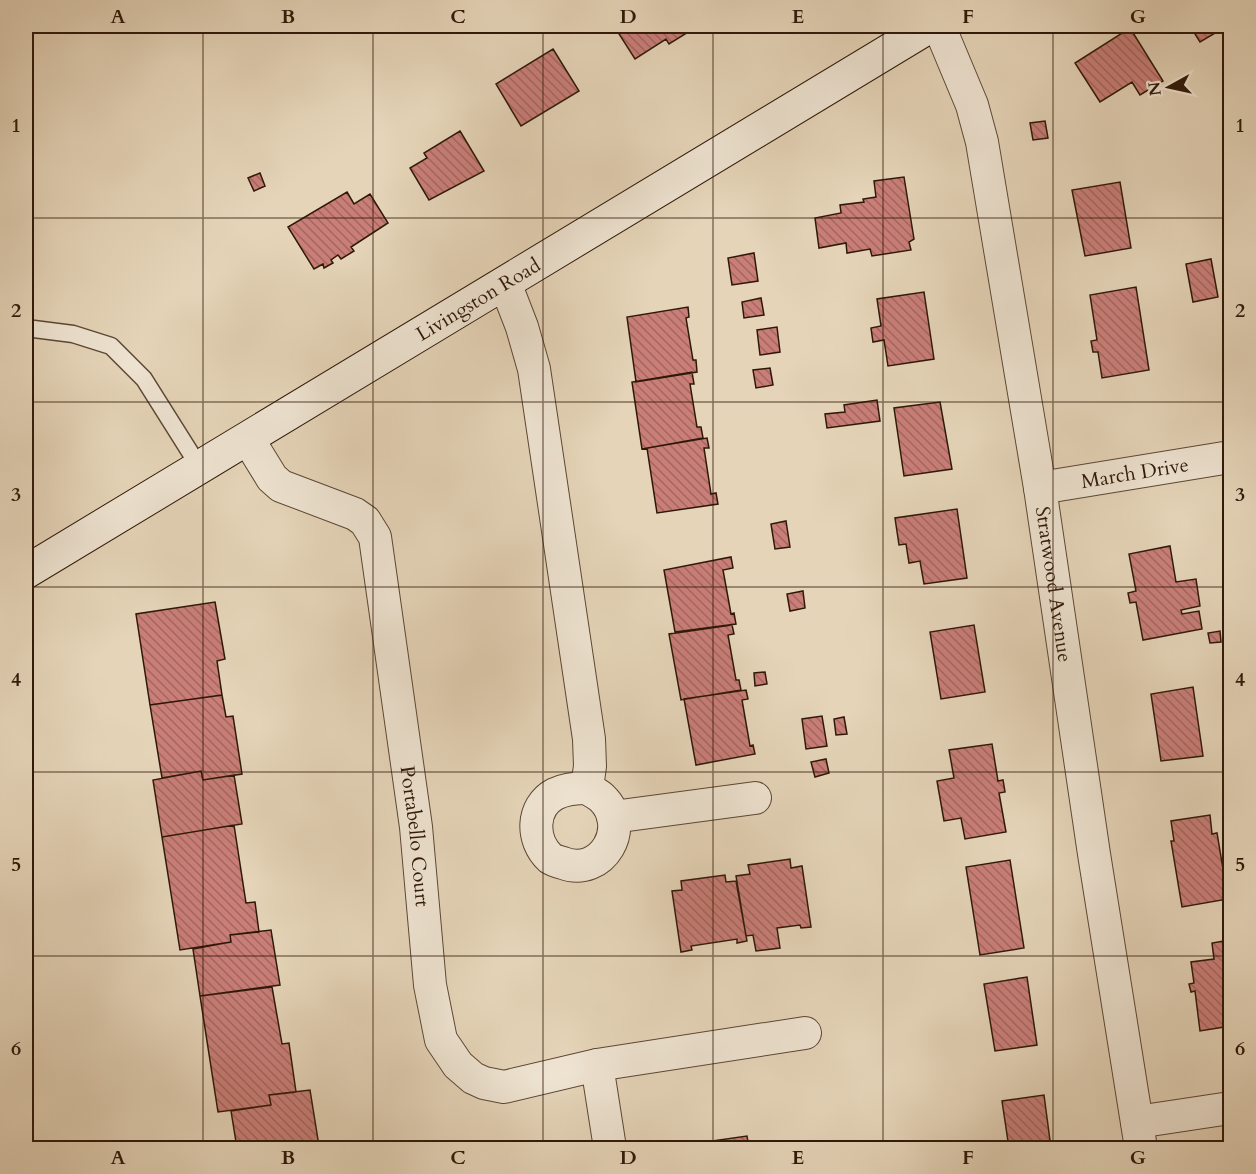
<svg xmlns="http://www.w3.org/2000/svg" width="1256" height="1174" viewBox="0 0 1256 1174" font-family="Cardo,serif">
	<defs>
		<pattern id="building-back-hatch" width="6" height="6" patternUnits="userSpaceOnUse" patternTransform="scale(1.5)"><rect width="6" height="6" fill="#c97e78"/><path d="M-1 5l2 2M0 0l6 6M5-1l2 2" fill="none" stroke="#a46661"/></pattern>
	</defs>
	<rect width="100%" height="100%" fill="#e5d4b8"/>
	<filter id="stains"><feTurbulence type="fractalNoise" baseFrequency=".00333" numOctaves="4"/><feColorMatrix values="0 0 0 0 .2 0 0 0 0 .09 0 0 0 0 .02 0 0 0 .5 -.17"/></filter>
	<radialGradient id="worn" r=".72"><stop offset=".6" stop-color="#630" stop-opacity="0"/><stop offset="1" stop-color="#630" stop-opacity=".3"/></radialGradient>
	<path fill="url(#building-back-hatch)" stroke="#2f1809" stroke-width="1.5" d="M 614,26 L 698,26 L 669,44 L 666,39 L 635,59 Z
		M 1190,26 L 1227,26 L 1200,42 Z
		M 1130,28 L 1163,81 L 1140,95 L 1132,82 L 1100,102 L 1075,63 Z
		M 553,49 L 579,91 L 521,126 L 496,84 Z
		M 1230,102 L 1230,117 L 1223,106 Z
		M 1045,121 L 1048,138 L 1033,140 L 1030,123 Z
		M 460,131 L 484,171 L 429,200 L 410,168 L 427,158 L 424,153 Z
		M 260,173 L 265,186 L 254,191 L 248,178 Z
		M 904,177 L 914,239 L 909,242 L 911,250 L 872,256 L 870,249 L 847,253 L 846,243 L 819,248 L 815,218 L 841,213 L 840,205 L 864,202 L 863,199 L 876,197 L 874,181 Z
		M 1120,182 L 1131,248 L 1085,256 L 1072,190 Z
		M 347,192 L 354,204 L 370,194 L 388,223 L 351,247 L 354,251 L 341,259 L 338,255 L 331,260 L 333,263 L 324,268 L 323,264 L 314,269 L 288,227 Z
		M 754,253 L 758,281 L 732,285 L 728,258 Z
		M 1211,259 L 1218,297 L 1193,302 L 1186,264 Z
		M 1136,287 L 1149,370 L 1102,378 L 1098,352 L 1093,352 L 1091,341 L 1097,340 L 1090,295 Z
		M 924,292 L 934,359 L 888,366 L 884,340 L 873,342 L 871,328 L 881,326 L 877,299 Z
		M 761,298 L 764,315 L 744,318 L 742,302 Z
		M 688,307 L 689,317 L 686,318 L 693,360 L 696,360 L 697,372 L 636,382 L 627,317 Z
		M 777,327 L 780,352 L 760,355 L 757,330 Z
		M 770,368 L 773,385 L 756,388 L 753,370 Z
		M 692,372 L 694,384 L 690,384 L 697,427 L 701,427 L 703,438 L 642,449 L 632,382 Z
		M 877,400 L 880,421 L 827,428 L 825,414 L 845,412 L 844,405 Z
		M 940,402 L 952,469 L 904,476 L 894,408 Z
		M 707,438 L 709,448 L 704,448 L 711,494 L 716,493 L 718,504 L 657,513 L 647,448 Z
		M 957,509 L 967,578 L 924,584 L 920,561 L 909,563 L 906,544 L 899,545 L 895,518 Z
		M 786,521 L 790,547 L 775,549 L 771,524 Z
		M 1170,546 L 1176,582 L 1196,579 L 1200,606 L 1181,610 L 1182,614 L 1199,611 L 1202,629 L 1143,640 L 1136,602 L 1130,603 L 1128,593 L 1136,591 L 1129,554 Z
		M 731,557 L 733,568 L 723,570 L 731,614 L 734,613 L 736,624 L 675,632 L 664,570 Z
		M 803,591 L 805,608 L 790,611 L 787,594 Z
		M 215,602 L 225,659 L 217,661 L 222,695 L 150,705 L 136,614 Z
		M 732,625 L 734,634 L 728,635 L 736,680 L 739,680 L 741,690 L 681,700 L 669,634 Z
		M 974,625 L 985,692 L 941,699 L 930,632 Z
		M 1220,631 L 1221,642 L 1210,643 L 1208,633 Z
		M 765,672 L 767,684 L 755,686 L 754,673 Z
		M 1193,687 L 1203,756 L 1161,761 L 1151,694 Z
		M 746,690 L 748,699 L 742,700 L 750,746 L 753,745 L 755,754 L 696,765 L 684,699 Z
		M 222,695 L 226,717 L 233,716 L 242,774 L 203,780 L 201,771 L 162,778 L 150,705 Z
		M 822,716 L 827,746 L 806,749 L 802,719 Z
		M 844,717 L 847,734 L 836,735 L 834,719 Z
		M 992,744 L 998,781 L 1003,780 L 1005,792 L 999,793 L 1006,832 L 965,839 L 961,818 L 944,821 L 937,781 L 954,778 L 949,750 Z
		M 826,759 L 829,773 L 815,777 L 811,762 Z
		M 201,771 L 203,780 L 234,775 L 242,824 L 162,837 L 153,780 Z
		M 1210,815 L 1212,834 L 1217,833 L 1228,899 L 1182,907 L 1171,841 L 1174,841 L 1171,821 Z
		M 234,825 L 246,903 L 255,902 L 259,932 L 230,935 L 231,942 L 180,950 L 162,837 Z
		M 790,859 L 791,868 L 802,866 L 811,927 L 801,928 L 800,925 L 777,928 L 780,948 L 756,951 L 753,935 L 746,936 L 736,876 L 750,874 L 748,865 Z
		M 1010,860 L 1024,948 L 980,955 L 966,867 Z
		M 725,875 L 726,882 L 736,881 L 747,941 L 737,943 L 737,939 L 691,946 L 692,950 L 681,952 L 672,891 L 682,890 L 681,881 Z
		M 271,930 L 280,985 L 200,996 L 193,949 L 231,942 L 230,935 Z
		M 1230,940 L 1230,1026 L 1200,1031 L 1195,991 L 1191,992 L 1189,984 L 1194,983 L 1191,962 L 1214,959 L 1212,943 Z
		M 1027,977 L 1037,1045 L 995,1051 L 984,984 Z
		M 272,987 L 282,1044 L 289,1043 L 296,1092 L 269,1095 L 271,1105 L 218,1112 L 200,996 Z
		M 310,1090 L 319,1146 L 311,1148 L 237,1148 L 231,1111 L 271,1105 L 269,1095 Z
		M 1044,1095 L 1051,1148 L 1009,1148 L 1002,1101 Z
		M 747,1136 L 749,1148 L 684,1148 L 683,1145 Z"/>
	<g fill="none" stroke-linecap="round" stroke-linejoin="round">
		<defs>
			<path id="service" d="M 26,328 L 73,334 L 111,346 L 144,379 L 200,468"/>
			<g id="minor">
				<path id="s1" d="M 939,26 L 972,105 L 982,142 L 1040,488 L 1094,854 L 1141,1148"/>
				<path d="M 505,283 L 522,327 L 534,369 L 589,739 L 590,766 L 587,788 C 591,791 598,794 602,798 C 632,827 602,878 563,863 C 559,862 553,860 550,858 C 531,840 531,807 555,794 C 565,789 575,788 587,788"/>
				<path id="s2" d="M 248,439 L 272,478 L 281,486 L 355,514 L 365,521 L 375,537 L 416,827 L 430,985 L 441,1040 L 458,1065 L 473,1078 L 484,1083 L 504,1087 L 597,1065 L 805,1033"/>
				<path id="s3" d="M 1040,488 L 1230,457"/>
				<path d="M 613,817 L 755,798"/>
				<path d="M 597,1065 L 610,1148"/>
				<path d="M 1137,1122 L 1230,1108"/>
			</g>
			<g id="secondary">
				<path id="s4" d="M 26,572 L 930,26"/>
			</g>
		</defs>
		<use href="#service" stroke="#5c4735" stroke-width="19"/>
		<use href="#minor" stroke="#5c4735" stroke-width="34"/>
		<use href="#secondary" stroke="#2f1809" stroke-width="35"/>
		<use href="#service" stroke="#eee3d1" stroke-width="16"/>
		<use href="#minor" stroke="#eee3d1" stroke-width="32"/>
		<use href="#secondary" stroke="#eee3d1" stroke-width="33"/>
	</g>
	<path fill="none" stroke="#2f1809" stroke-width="1.5" stroke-opacity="0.55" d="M 203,26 L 203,1148M 373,26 L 373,1148M 543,26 L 543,1148M 713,26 L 713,1148M 883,26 L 883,1148M 1053,26 L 1053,1148M 26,218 L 1230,218M 26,402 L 1230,402M 26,587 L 1230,587M 26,772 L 1230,772M 26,956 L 1230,956"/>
	<g text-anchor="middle" stroke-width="6" stroke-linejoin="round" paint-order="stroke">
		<g font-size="20" fill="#2f1809" stroke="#eee3d1">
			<text dy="7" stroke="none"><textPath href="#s4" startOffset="528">Livingston Road</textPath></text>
			<text dy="7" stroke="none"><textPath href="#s3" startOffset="96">March Drive</textPath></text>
			<text dy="7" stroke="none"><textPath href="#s1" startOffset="572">Stratwood Avenue</textPath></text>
			<text dy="7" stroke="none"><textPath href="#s2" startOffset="470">Portabello Court</textPath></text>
		</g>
	</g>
	<rect width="1256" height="1174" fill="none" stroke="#e5d4b8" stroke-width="66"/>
	<g transform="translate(1169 87) rotate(262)" stroke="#eee3d1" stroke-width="4.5" paint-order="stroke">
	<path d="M0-4.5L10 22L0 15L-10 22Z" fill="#2f1809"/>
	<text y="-9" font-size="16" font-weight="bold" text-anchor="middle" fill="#2f1809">N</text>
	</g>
	<rect x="33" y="33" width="1190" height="1108" fill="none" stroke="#2f1809" stroke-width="2"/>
	<g font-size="20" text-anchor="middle" font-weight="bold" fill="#2f1809">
		<text x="118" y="23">A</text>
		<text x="288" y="23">B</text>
		<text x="458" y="23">C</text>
		<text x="628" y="23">D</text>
		<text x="798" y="23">E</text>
		<text x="968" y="23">F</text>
		<text x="1138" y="23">G</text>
		<text x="16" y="132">1</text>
		<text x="1240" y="132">1</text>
		<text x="16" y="317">2</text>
		<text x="1240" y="317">2</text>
		<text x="16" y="501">3</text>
		<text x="1240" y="501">3</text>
		<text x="16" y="686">4</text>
		<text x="1240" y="686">4</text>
		<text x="16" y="871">5</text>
		<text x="1240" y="871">5</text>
		<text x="16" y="1055">6</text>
		<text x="1240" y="1055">6</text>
		<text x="118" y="1164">A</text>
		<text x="288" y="1164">B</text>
		<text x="458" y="1164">C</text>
		<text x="628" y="1164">D</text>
		<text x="798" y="1164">E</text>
		<text x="968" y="1164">F</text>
		<text x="1138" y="1164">G</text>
	</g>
	<rect width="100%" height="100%" filter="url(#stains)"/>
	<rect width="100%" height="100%" fill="url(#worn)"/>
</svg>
